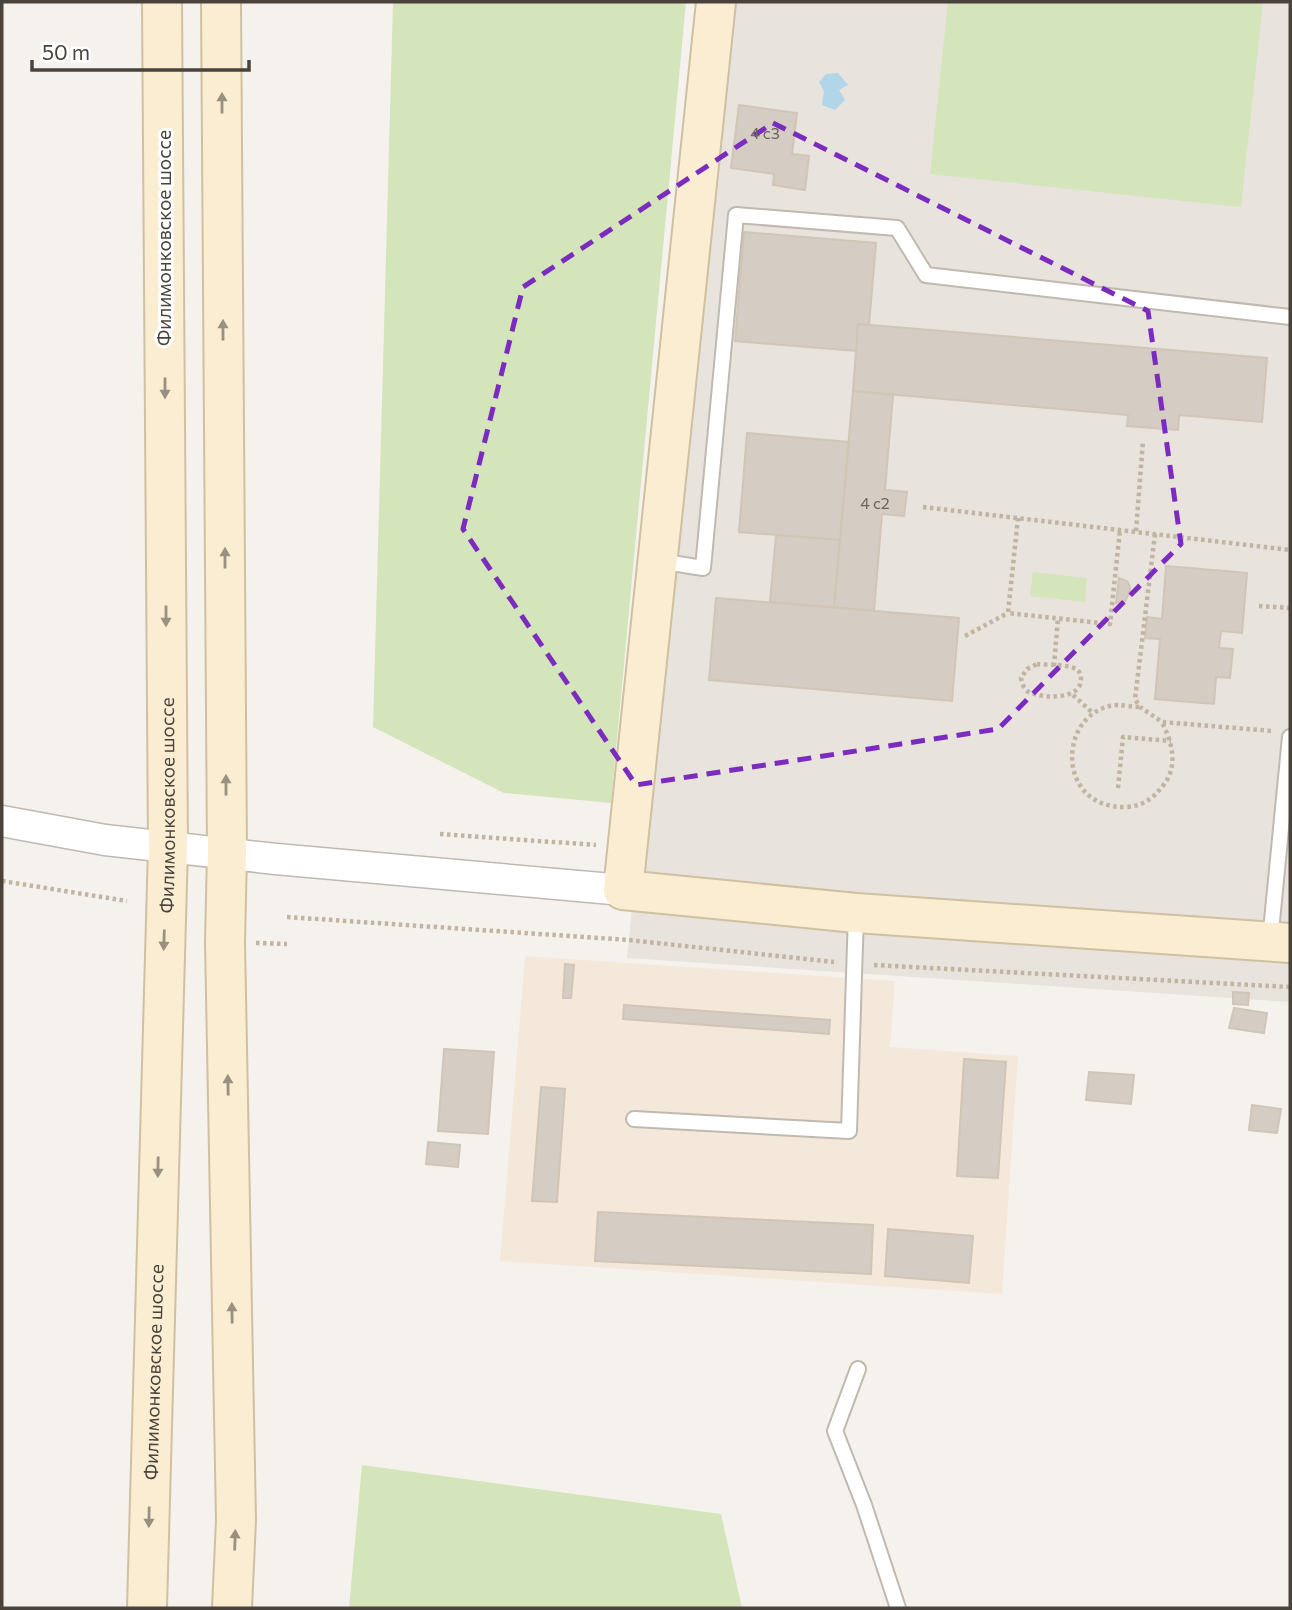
<svg xmlns="http://www.w3.org/2000/svg" width="1292" height="1610" viewBox="0 0 1292 1610" font-family="Commissioner,sans-serif">
	<rect width="100%" height="100%" fill="#f5f2ed"/>
	<path fill="#e8e3dc" d="M 723,2 L 1290,2 L 1290,1002 L 627,958 Z"/>
	<path fill="#f4e8db" d="M 525,956 L 895,981 L 890,1047 L 1018,1056 L 1002,1294 L 500,1261 Z"/>
	<path fill="#d4e4bb" d="M 393,2 L 686,2 L 611,803 L 504,793 L 373,727 Z
		M 948,2 L 1263,2 L 1241,207 L 930,174 Z
		M 1033,572 L 1087,578 L 1085,602 L 1030,596 Z
		M 362,1465 L 721,1514 L 742,1608 L 349,1608 Z"/>
	<path fill="#b1d6ea" d="M 838,73 L 848,85 L 839,90 L 845,100 L 835,110 L 822,105 L 824,91 L 819,82 L 826,74 Z"/>
	<path fill="#d5cdc3" stroke="#d0c5b7" stroke-width="2" d="M 739,105 L 797,113 L 792,154 L 809,156 L 805,190 L 773,185 L 774,174 L 731,168 Z
		M 744,232 L 876,243 L 869,325 L 858,324 L 856,351 L 735,341 Z
		M 858,324 L 1267,358 L 1262,422 L 1179,415 L 1178,430 L 1127,426 L 1128,415 L 853,391 Z
		M 853,391 L 893,395 L 885,490 L 907,492 L 904,516 L 882,514 L 874,611 L 834,607 Z
		M 747,433 L 849,442 L 840,540 L 739,532 Z
		M 776,535 L 840,540 L 834,607 L 770,602 Z
		M 1166,566 L 1247,573 L 1242,633 L 1221,631 L 1219,648 L 1233,649 L 1230,678 L 1216,677 L 1214,704 L 1155,699 L 1160,639 L 1145,638 L 1147,617 L 1162,619 Z
		M 1119,578 L 1127,581 L 1130,587 L 1129,594 L 1125,601 L 1116,603 Z
		M 716,598 L 959,618 L 952,701 L 709,680 Z
		M 565,964 L 574,965 L 571,998 L 563,998 Z
		M 1233,992 L 1249,993 L 1248,1005 L 1233,1004 Z
		M 624,1005 L 830,1020 L 829,1034 L 623,1019 Z
		M 1234,1008 L 1267,1013 L 1264,1033 L 1229,1028 Z
		M 444,1049 L 494,1052 L 488,1134 L 438,1131 Z
		M 964,1059 L 1006,1062 L 998,1178 L 957,1176 Z
		M 1089,1072 L 1134,1075 L 1131,1104 L 1086,1100 Z
		M 541,1087 L 565,1089 L 557,1202 L 532,1201 Z
		M 1252,1105 L 1281,1109 L 1277,1133 L 1249,1130 Z
		M 428,1142 L 460,1145 L 458,1167 L 426,1164 Z
		M 598,1212 L 873,1225 L 871,1274 L 595,1261 Z
		M 888,1229 L 973,1236 L 969,1283 L 885,1276 Z"/>
	<g fill="none" stroke-linecap="round" stroke-linejoin="round">
		<defs>
			<path id="lane" d="M 659,561 L 703,568 L 736,215 L 897,228 L 926,275 L 1290,317
				M 1270,941 L 1290,737
				M 634,1119 L 849,1131 L 856,914
				M 858,1369 L 835,1431 L 864,1505 L 898,1608"/>
			<path id="street" d="M 2,821 L 105,840 L 276,859 L 623,890"/>
			<g id="secondary">
				<path d="M 221,2 L 227,853 L 225,942 L 236,1520 L 232,1608"/>
				<path d="M 716,2 L 623,890 L 856,913 L 1290,943"/>
				<path id="s1" d="M 147,1608 L 168,847 L 162,2"/>
			</g>
		</defs>
		<use href="#lane" stroke="#c0b9b0" stroke-width="18"/>
		<use href="#street" stroke="#c0b9b0" stroke-width="33"/>
		<use href="#secondary" stroke="#cfc0a2" stroke-width="42"/>
		<path stroke="#c0b4a3" stroke-width="4.5" stroke-dasharray="3.5 3.5" stroke-linecap="butt" d="M 923,507 L 1290,550
			M 1018,518 L 1008,613 L 1110,624 L 1120,530
			M 1136,531 L 1143,441
			M 1155,534 L 1135,699 L 1140,707 L 1162,722 L 1272,731
			M 1259,606 L 1290,608
			M 965,636 L 1008,613
			M 1037,664 C 1048,665 1066,664 1076,669 C 1080,672 1081,674 1081,679 C 1081,700 1044,699 1029,692 C 1024,690 1022,683 1021,678 L 1027,669 Z
			M 1054,666 L 1058,618
			M 1073,695 L 1093,713
			M 1139,707 C 1132,707 1124,705 1118,705 C 1058,708 1053,809 1126,807 C 1144,806 1155,797 1165,783 C 1178,765 1172,741 1162,723
			M 1118,788 L 1123,737 L 1171,741
			M 440,834 L 596,845
			M 2,881 L 127,901
			M 287,917 L 629,940 L 834,962
			M 256,943 L 287,944
			M 874,965 L 1290,987"/>
		<use href="#lane" stroke="#fff" stroke-width="14"/>
		<use href="#street" stroke="#fff" stroke-width="30"/>
		<use href="#secondary" stroke="#faedd2" stroke-width="38"/>
	</g>
	<defs><path id="oneway-solid" d="M-6-.8H1V-3.2L6.5 0L1 3.2V.8H-6Z" transform="scale(1.75)"/></defs>
	<g fill="#99907f">
		<use href="#oneway-solid" transform="translate(222 103) rotate(-90)"/>
		<use href="#oneway-solid" transform="translate(223 330) rotate(-90)"/>
		<use href="#oneway-solid" transform="translate(165 388) rotate(90)"/>
		<use href="#oneway-solid" transform="translate(225 558) rotate(-90)"/>
		<use href="#oneway-solid" transform="translate(166 616) rotate(90)"/>
		<use href="#oneway-solid" transform="translate(226 785) rotate(-90)"/>
		<use href="#oneway-solid" transform="translate(164 940) rotate(92)"/>
		<use href="#oneway-solid" transform="translate(228 1085) rotate(-91)"/>
		<use href="#oneway-solid" transform="translate(158 1167) rotate(91)"/>
		<use href="#oneway-solid" transform="translate(232 1313) rotate(-91)"/>
		<use href="#oneway-solid" transform="translate(149 1517) rotate(91)"/>
		<use href="#oneway-solid" transform="translate(235 1540) rotate(-88)"/>
	</g>
	<path fill="none" stroke="#7b2cbf" stroke-width="5" stroke-dasharray="14 9" stroke-linejoin="round" d="M 773,123 L 1148,311 L 1181,544 L 998,729 L 636,785 L 463,529 L 523,287 Z"/>
	<g text-anchor="middle" stroke-width="6" stroke-linejoin="round" paint-order="stroke">
		<g font-size="16" fill="#6c665d">
			<text x="765" y="139">4 с3</text>
			<text x="875" y="509">4 с2</text>
		</g>
		<g font-size="19" fill="#49433b" stroke="#fff">
			<text transform="translate(164 238) rotate(-90)" y="7">Филимонковское шоссе</text>
			<text dy="7" stroke="none"><textPath href="#s1" startOffset="803">Филимонковское шоссе</textPath></text>
			<text dy="7" stroke="none"><textPath href="#s1" startOffset="236">Филимонковское шоссе</textPath></text>
		</g>
	</g>
	<rect width="1292" height="1610" fill="none" stroke="#49433b" stroke-width="7"/>
	<path d="M32 60v10h217v-10" fill="none" stroke="#49433b" stroke-width="3.5"/>
	<text x="42" y="60" font-size="21" fill="#49433b" stroke="#ffffff" stroke-width="5" paint-order="stroke">50 m</text>
</svg>
